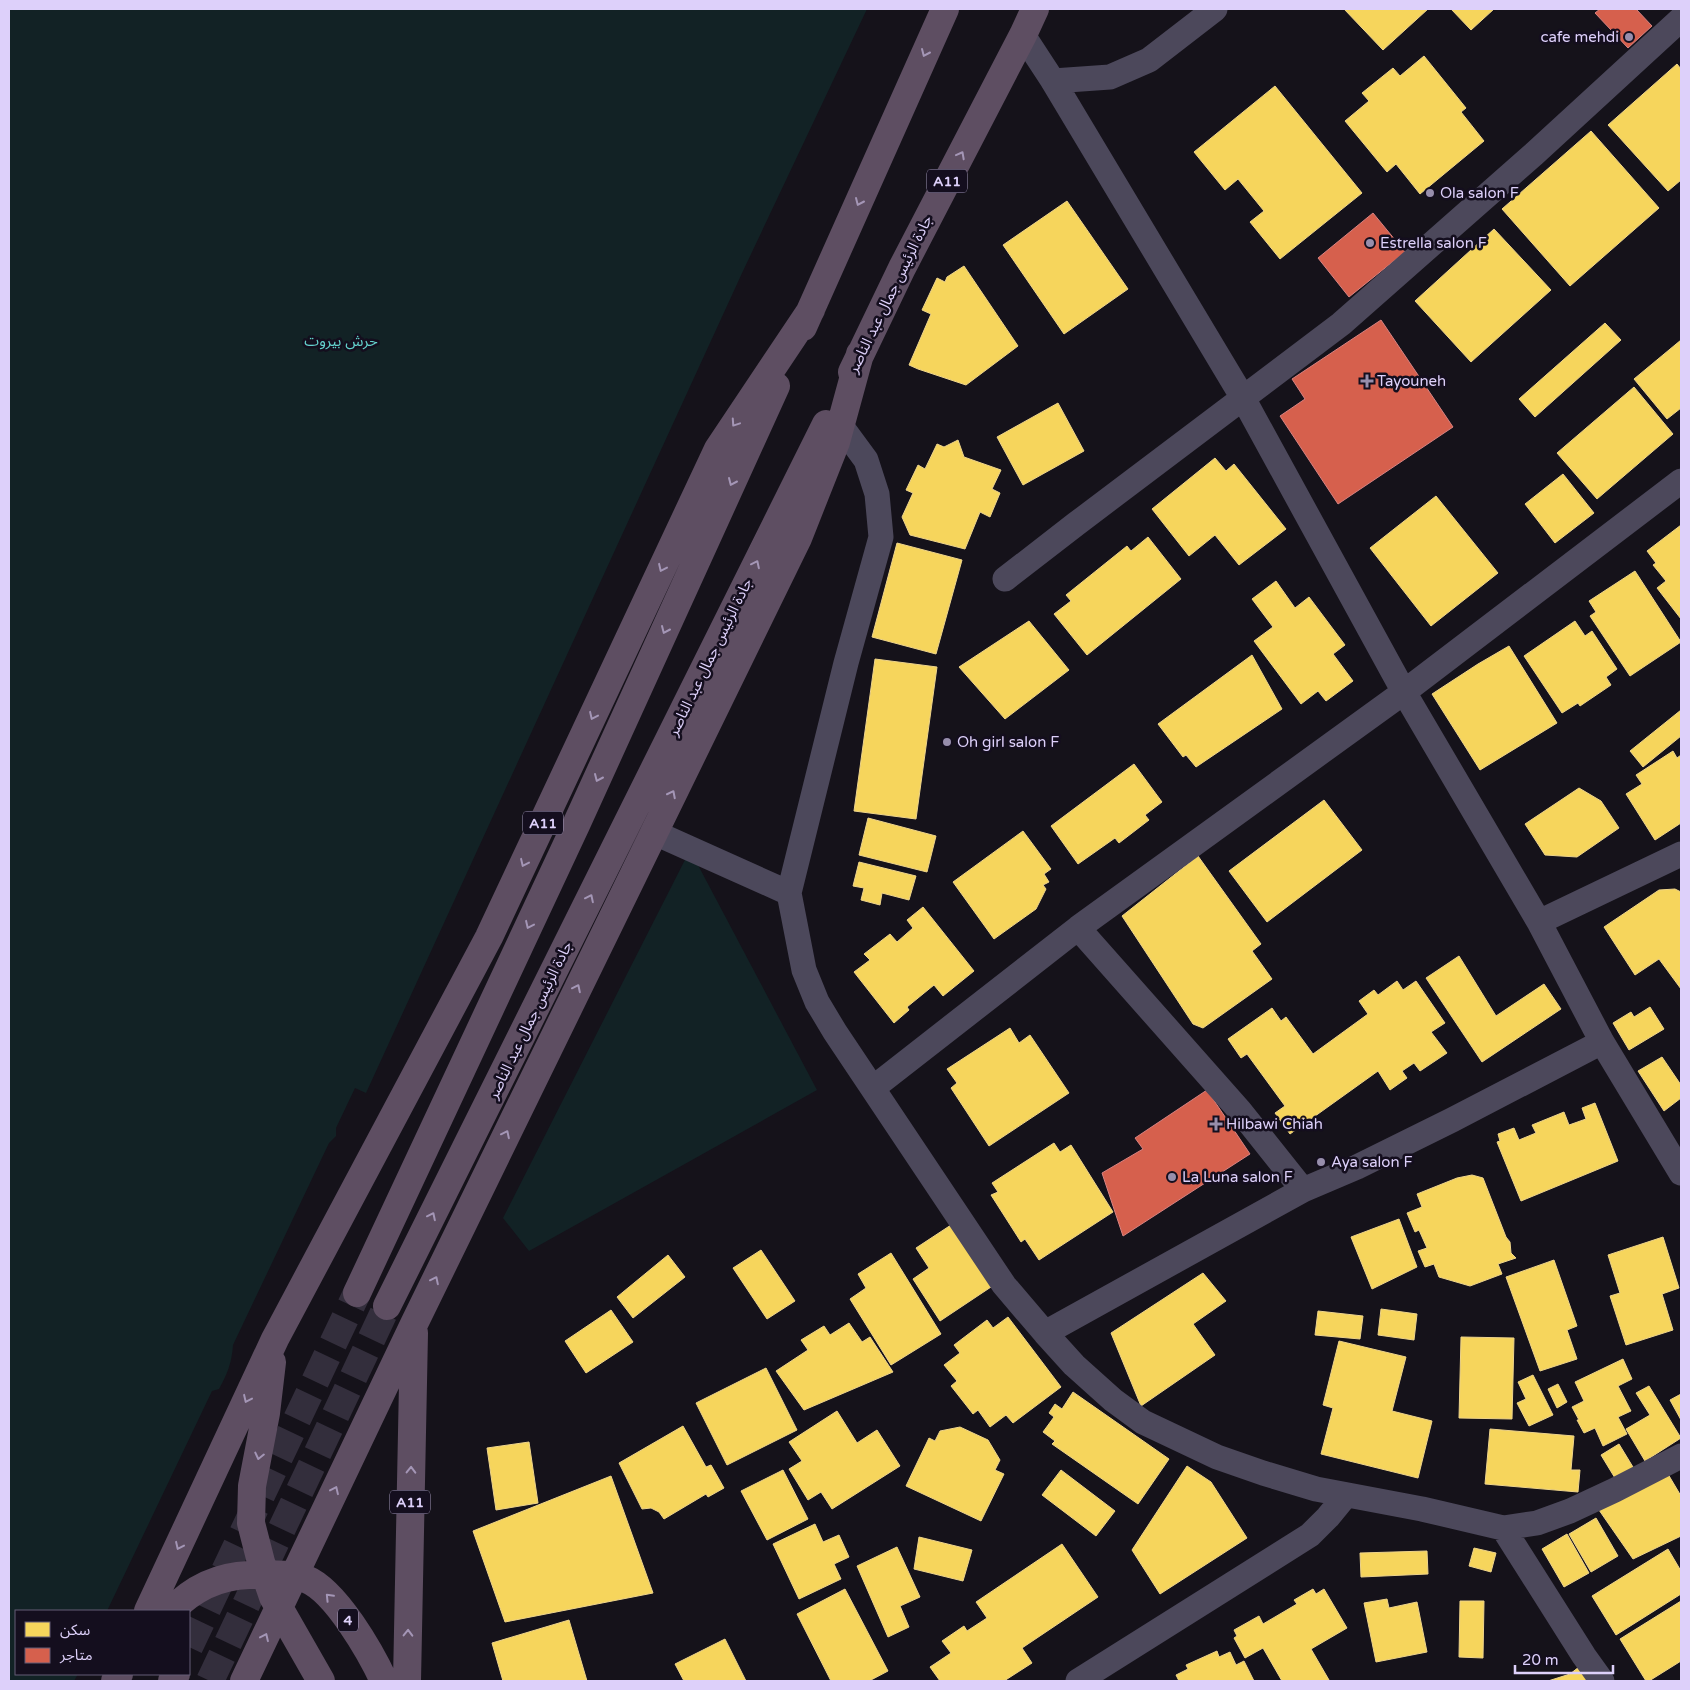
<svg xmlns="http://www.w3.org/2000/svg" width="1690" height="1690" viewBox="0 0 1690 1690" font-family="'Varela Round','Noto Sans Arabic',sans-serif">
	<rect width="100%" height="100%" fill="#15121a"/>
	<path fill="#122225" d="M 9,9 L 867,9 L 743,271 L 366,1093 L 355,1088 L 336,1128 L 336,1136 L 329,1143 L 233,1345 C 232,1362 227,1375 219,1389 L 212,1391 L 107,1611 L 16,1611 L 16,1674 L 78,1674 L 74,1681 L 9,1681 Z
		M 690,850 L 817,1090 L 529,1251 L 503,1218 Z"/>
	<path fill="#f6d55c" stroke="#eed48b" d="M 1344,9 L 1428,9 L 1383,50 Z
		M 1451,9 L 1494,9 L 1471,30 Z
		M 1424,56 L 1466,108 L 1461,112 L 1484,141 L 1420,194 L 1396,164 L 1387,172 L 1345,121 L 1369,101 L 1362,93 L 1393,68 L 1400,76 Z
		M 1677,64 L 1681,69 L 1681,180 L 1668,191 L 1608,125 Z
		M 1275,86 L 1362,193 L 1280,259 L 1250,222 L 1264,211 L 1238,179 L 1225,190 L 1194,152 Z
		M 1591,131 L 1659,208 L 1570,286 L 1502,209 Z
		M 1067,201 L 1128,289 L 1064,334 L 1003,245 Z
		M 1494,229 L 1551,290 L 1471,362 L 1415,301 Z
		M 964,266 L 1018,346 L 966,385 L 918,369 L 909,365 L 931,314 L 922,310 L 937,278 L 945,282 L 947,277 Z
		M 1605,323 L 1621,340 L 1535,417 L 1519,399 Z
		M 1681,340 L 1681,408 L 1667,419 L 1634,379 Z
		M 1634,387 L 1673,434 L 1597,499 L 1557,453 Z
		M 1058,403 L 1084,451 L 1023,485 L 997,437 Z
		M 958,440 L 964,457 L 1001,470 L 992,489 L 1000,493 L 990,517 L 980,512 L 965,549 L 910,535 L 902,517 L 913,493 L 906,490 L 918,465 L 925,469 L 937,444 L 944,447 Z
		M 1215,458 L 1226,471 L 1234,464 L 1286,529 L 1239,565 L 1215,535 L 1189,556 L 1152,509 Z
		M 1563,474 L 1594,513 L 1555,543 L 1525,504 Z
		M 1436,496 L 1498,573 L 1431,626 L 1370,548 Z
		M 1681,525 L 1681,619 L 1657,588 L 1666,581 L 1653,565 L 1656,563 L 1647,551 Z
		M 1148,537 L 1181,579 L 1087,655 L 1054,614 L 1071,601 L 1066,595 L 1127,546 L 1131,551 Z
		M 897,543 L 962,560 L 936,654 L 872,637 Z
		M 1635,571 L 1681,642 L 1630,676 L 1590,616 L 1596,612 L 1589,601 Z
		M 1276,581 L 1295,608 L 1309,597 L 1345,645 L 1333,654 L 1353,681 L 1326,701 L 1318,691 L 1301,704 L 1254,641 L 1273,627 L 1252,599 Z
		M 1029,621 L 1069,670 L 1005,719 L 959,667 Z
		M 1575,621 L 1585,636 L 1592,631 L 1617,669 L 1606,677 L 1611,685 L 1580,706 L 1578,703 L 1562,713 L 1524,656 Z
		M 1509,646 L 1557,723 L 1480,770 L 1432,694 L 1478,664 Z
		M 1252,655 L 1282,709 L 1196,767 L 1186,755 L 1183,757 L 1158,724 Z
		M 875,659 L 937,667 L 916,819 L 854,811 Z
		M 1681,710 L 1681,736 L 1643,767 L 1630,751 Z
		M 1673,751 L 1677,758 L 1681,755 L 1681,823 L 1655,840 L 1626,794 L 1642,784 L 1636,775 Z
		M 1134,764 L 1162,802 L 1145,815 L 1149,820 L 1119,843 L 1115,838 L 1078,864 L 1051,826 Z
		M 1579,788 L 1601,801 L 1619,828 L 1577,857 L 1545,855 L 1525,824 Z
		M 1324,800 L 1362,850 L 1267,922 L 1229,871 Z
		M 868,818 L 936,836 L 927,872 L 859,855 Z
		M 1023,831 L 1051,869 L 1044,874 L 1049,882 L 1043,885 L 1046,889 L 1036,909 L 994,939 L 953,882 Z
		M 1198,856 L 1261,944 L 1252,951 L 1272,979 L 1203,1028 L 1193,1024 L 1122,916 Z
		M 859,862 L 916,876 L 909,900 L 882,893 L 880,905 L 861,900 L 864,888 L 853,886 Z
		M 1675,889 L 1681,892 L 1681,989 L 1659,959 L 1635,975 L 1604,927 L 1659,890 Z
		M 923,907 L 974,971 L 943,996 L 934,985 L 907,1007 L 909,1010 L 894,1023 L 854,972 L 870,960 L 864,954 L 890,934 L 897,942 L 913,928 L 907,920 Z
		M 1459,956 L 1496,1016 L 1544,984 L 1561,1009 L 1482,1062 L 1426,978 Z
		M 1397,981 L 1403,990 L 1416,981 L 1445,1023 L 1431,1032 L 1447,1053 L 1420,1071 L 1414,1063 L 1402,1071 L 1407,1078 L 1390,1090 L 1378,1071 L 1290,1134 L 1275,1113 L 1285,1106 L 1247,1054 L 1241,1058 L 1228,1039 L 1272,1008 L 1281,1021 L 1286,1017 L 1313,1054 L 1368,1014 L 1359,1001 L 1374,990 L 1378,995 Z
		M 1650,1007 L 1664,1029 L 1629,1050 L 1613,1023 L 1631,1012 L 1634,1017 Z
		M 1010,1028 L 1019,1043 L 1030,1035 L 1069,1093 L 989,1146 L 951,1088 L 957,1083 L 947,1069 Z
		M 1662,1057 L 1681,1085 L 1681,1098 L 1664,1111 L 1638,1071 Z
		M 1595,1103 L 1618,1161 L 1521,1201 L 1497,1142 L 1500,1141 L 1498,1134 L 1514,1128 L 1519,1140 L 1536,1133 L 1532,1125 L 1564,1112 L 1569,1125 L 1586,1119 L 1582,1108 Z
		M 1054,1143 L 1060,1152 L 1071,1145 L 1113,1212 L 1039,1260 L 1025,1239 L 1021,1242 L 991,1195 L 998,1192 L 992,1183 Z
		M 1472,1175 L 1483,1178 L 1506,1237 L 1510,1242 L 1511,1253 L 1516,1258 L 1498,1264 L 1502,1274 L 1470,1286 L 1439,1277 L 1434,1264 L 1425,1267 L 1418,1251 L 1427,1248 L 1419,1230 L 1415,1232 L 1407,1213 L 1422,1207 L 1417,1194 L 1457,1178 Z
		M 1399,1219 L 1417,1267 L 1372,1289 L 1351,1237 Z
		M 951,1225 L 991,1287 L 940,1321 L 913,1279 L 929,1268 L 916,1248 Z
		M 1663,1237 L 1679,1288 L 1662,1294 L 1673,1330 L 1626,1345 L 1610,1296 L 1620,1293 L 1608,1255 Z
		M 761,1250 L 795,1301 L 767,1319 L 733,1268 Z
		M 891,1253 L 941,1334 L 891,1365 L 850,1299 L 866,1288 L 858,1274 Z
		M 668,1255 L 685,1277 L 633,1318 L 617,1297 Z
		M 1554,1260 L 1577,1326 L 1567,1330 L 1577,1359 L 1540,1371 L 1506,1277 Z
		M 1203,1273 L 1226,1301 L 1193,1324 L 1215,1355 L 1141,1406 L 1111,1333 Z
		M 1381,1309 L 1417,1314 L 1414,1340 L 1378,1335 Z
		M 611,1310 L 633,1342 L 586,1373 L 565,1341 Z
		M 1318,1311 L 1363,1316 L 1360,1339 L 1315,1335 Z
		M 1008,1317 L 1061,1387 L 1013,1423 L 1006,1415 L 990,1427 L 978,1410 L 973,1414 L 951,1386 L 957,1381 L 944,1365 L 960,1353 L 954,1345 L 987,1320 L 993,1328 Z
		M 849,1323 L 862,1342 L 870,1337 L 893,1372 L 804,1410 L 776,1371 L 808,1350 L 801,1340 L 824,1326 L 830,1335 Z
		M 1461,1337 L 1514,1338 L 1512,1419 L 1459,1418 Z
		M 1339,1341 L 1406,1357 L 1392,1411 L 1432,1421 L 1418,1478 L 1321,1454 L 1333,1408 L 1323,1405 Z
		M 1623,1359 L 1632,1379 L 1618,1386 L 1631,1411 L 1618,1417 L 1627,1434 L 1603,1446 L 1595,1428 L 1584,1433 L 1577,1420 L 1579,1420 L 1572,1407 L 1584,1401 L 1575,1382 Z
		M 766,1368 L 797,1430 L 727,1465 L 696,1403 Z
		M 1533,1375 L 1553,1415 L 1529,1426 L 1517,1403 L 1526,1399 L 1518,1382 Z
		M 1558,1384 L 1567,1402 L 1557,1408 L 1548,1389 Z
		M 1649,1386 L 1681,1438 L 1645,1461 L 1626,1429 L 1650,1415 L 1636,1393 Z
		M 1073,1392 L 1169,1459 L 1138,1504 L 1052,1444 L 1055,1441 L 1043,1432 L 1054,1417 L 1049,1413 L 1055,1404 L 1062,1409 Z
		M 1681,1394 L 1681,1420 L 1670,1400 Z
		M 837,1411 L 857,1443 L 877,1430 L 900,1466 L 832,1509 L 821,1492 L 808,1500 L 789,1469 L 802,1461 L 789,1442 Z
		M 683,1426 L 706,1467 L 711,1465 L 724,1488 L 708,1497 L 706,1494 L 664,1519 L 659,1512 L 651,1508 L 642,1509 L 619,1463 Z
		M 960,1427 L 988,1440 L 1000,1460 L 995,1470 L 1004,1474 L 981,1521 L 906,1486 L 929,1438 L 935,1441 L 940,1431 Z
		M 1490,1429 L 1574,1436 L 1571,1470 L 1580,1470 L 1578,1492 L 1485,1484 Z
		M 529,1442 L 538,1503 L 496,1510 L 487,1448 Z
		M 1619,1444 L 1636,1472 L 1618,1483 L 1601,1455 Z
		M 1187,1466 L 1211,1482 L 1247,1538 L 1160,1594 L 1132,1550 Z
		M 1665,1469 L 1681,1496 L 1681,1536 L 1633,1559 L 1599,1510 Z
		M 783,1470 L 808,1519 L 767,1540 L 741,1491 Z
		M 1061,1470 L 1115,1511 L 1096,1536 L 1042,1495 Z
		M 611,1476 L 653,1593 L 505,1622 L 473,1531 Z
		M 1596,1518 L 1618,1556 L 1591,1572 L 1569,1534 Z
		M 815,1524 L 823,1542 L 839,1535 L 849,1557 L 834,1564 L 841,1579 L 799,1599 L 773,1544 Z
		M 1567,1534 L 1589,1573 L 1564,1587 L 1542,1549 Z
		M 919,1537 L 972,1550 L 963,1581 L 914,1569 Z
		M 1062,1544 L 1098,1597 L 1022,1648 L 1032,1663 L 1004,1681 L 940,1681 L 930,1667 L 951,1653 L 942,1641 L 964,1626 L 967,1631 L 987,1618 L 976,1602 Z
		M 897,1547 L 920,1597 L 900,1606 L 909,1627 L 888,1637 L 857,1566 Z
		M 1474,1548 L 1496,1553 L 1491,1572 L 1469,1566 Z
		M 1668,1549 L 1681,1571 L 1681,1594 L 1616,1635 L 1592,1596 Z
		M 1427,1551 L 1428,1574 L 1361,1577 L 1360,1553 Z
		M 845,1589 L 888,1671 L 869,1681 L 831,1681 L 797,1614 Z
		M 1313,1589 L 1316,1594 L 1324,1589 L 1347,1628 L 1311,1649 L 1329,1680 L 1326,1681 L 1282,1681 L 1263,1648 L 1245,1658 L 1234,1638 L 1237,1636 L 1234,1630 L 1259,1616 L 1263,1624 L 1297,1604 L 1294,1600 Z
		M 1387,1599 L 1389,1608 L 1417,1602 L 1427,1652 L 1376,1662 L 1364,1603 Z
		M 1460,1601 L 1484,1601 L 1483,1658 L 1459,1657 Z
		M 1681,1601 L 1681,1661 L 1649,1681 L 1646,1681 L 1620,1639 Z
		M 569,1620 L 587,1681 L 503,1681 L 492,1643 Z
		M 725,1639 L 746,1681 L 684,1681 L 675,1664 Z
		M 1217,1651 L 1219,1657 L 1230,1652 L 1236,1665 L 1244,1661 L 1254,1681 L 1179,1681 L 1176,1675 L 1188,1669 L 1186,1665 Z
		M 1579,1667 L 1590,1681 L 1548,1681 L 1570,1674 Z"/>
	<path fill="#d6604d" stroke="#d88281" d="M 1600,9 L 1636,9 L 1652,26 L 1628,48 L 1595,13 Z
		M 1373,213 L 1405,252 L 1349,297 L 1318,258 Z
		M 1381,320 L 1453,427 L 1338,504 L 1280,416 L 1305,399 L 1292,379 Z
		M 1207,1090 L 1250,1154 L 1123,1236 L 1102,1173 L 1143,1149 L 1135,1138 Z"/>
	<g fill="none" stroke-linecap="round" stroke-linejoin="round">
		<path stroke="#332e3c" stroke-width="28" stroke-dasharray="28 14" stroke-linecap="butt" d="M 189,1647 L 357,1293
			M 210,1681 L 387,1306"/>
		<path stroke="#4c485b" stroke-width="25" d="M 1023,35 L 1053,81 L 1243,398 L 1404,692 L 1539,922 L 1602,1042 L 1681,1173
			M 1053,81 L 1110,77 L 1149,60 L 1215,9
			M 841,426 L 866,460 L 877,494 L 881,537 L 846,663 L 789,893 L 804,970 L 817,1002 L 835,1032 L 1004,1285 L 1045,1333 L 1074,1365 L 1113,1400 L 1143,1422 L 1217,1457 L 1263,1473 L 1316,1489 L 1422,1509 L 1503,1528 L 1537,1523 L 1570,1511 L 1615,1490 L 1681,1456
			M 1005,579 L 1076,524 L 1341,324 L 1534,154 L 1681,19
			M 653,832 L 789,893
			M 1539,922 L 1681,854
			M 1078,928 L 1240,1111 L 1303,1190
			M 873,1088 L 1078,928 L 1404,692 L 1681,481
			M 1045,1333 L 1303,1190 L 1357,1167 L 1452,1120 L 1602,1042
			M 1503,1528 L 1584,1656 L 1602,1681
			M 1078,1681 L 1310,1535 L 1328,1517 L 1346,1495"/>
		<path stroke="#5e4e62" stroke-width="28" d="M 803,327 L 945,9
			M 852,372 L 902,268 L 1023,35 L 1035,9
			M 357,1293 L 576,825 L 776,386
			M 387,1306 L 826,424
			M 272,1362 L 266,1413 L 252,1486 L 251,1523 L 261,1562 L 273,1597 L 321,1681
			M 148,1611 L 275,1339 L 489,937 L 718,449 L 811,310
			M 171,1611 C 192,1589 219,1576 249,1575 C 267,1575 288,1572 306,1579 C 336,1591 371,1653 384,1681
			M 115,1681 L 119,1674
			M 172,1681 L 176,1674
			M 244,1681 L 414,1324 L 798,538 L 836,442 L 860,354
			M 407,1681 L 414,1333"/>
	</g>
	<defs><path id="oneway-chevron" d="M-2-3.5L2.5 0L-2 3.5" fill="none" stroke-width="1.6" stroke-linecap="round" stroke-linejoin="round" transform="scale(1.25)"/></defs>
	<g stroke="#a496b6">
		<use href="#oneway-chevron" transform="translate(925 53) rotate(114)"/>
		<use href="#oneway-chevron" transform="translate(961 155) rotate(-62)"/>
		<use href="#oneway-chevron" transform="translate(859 202) rotate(114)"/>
		<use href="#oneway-chevron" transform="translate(735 423) rotate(124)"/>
		<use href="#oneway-chevron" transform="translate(732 482) rotate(114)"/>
		<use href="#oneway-chevron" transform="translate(756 564) rotate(-64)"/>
		<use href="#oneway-chevron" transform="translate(662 568) rotate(115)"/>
		<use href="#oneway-chevron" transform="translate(665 630) rotate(114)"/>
		<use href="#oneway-chevron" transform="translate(593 716) rotate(115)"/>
		<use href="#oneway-chevron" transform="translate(598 778) rotate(114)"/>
		<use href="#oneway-chevron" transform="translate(672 794) rotate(-63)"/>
		<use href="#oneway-chevron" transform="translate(524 863) rotate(115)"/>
		<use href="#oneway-chevron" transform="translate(590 898) rotate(-64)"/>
		<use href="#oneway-chevron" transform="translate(529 925) rotate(115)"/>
		<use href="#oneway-chevron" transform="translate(577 988) rotate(-64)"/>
		<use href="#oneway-chevron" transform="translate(506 1134) rotate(-64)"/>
		<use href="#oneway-chevron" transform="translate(432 1216) rotate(-64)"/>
		<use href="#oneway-chevron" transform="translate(435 1280) rotate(-64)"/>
		<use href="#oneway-chevron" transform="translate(247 1399) rotate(115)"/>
		<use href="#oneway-chevron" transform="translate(259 1456) rotate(103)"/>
		<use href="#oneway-chevron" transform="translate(411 1470) rotate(-89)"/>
		<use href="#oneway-chevron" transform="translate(335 1490) rotate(-65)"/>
		<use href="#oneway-chevron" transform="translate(179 1546) rotate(115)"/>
		<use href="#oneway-chevron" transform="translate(329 1597) rotate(-134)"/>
		<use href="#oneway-chevron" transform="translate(408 1633) rotate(-89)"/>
		<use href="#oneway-chevron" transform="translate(265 1637) rotate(-65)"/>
	</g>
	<g fill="#978eac" stroke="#140e1e" stroke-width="2">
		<circle cx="1629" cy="37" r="5"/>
		<circle cx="1430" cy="193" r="5"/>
		<circle cx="1370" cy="243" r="5"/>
		<path d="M1364.5 373.5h5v5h5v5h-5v5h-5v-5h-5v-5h5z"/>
		<circle cx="947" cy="742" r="5"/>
		<path d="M1213.5 1116.5h5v5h5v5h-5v5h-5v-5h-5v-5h5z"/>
		<circle cx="1321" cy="1162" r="5"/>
		<circle cx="1172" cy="1177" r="5"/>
	</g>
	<g text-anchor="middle" stroke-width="5" stroke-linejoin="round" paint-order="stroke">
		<g fill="#140e1e" stroke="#a196b8" stroke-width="1">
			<rect x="927" y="169.5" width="40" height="23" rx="4"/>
			<rect x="523" y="811.5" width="40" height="23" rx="4"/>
			<rect x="390" y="1490.5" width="40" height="23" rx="4"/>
			<rect x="338" y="1608.5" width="20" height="23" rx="4"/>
		</g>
		<g font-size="14" font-weight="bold" fill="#ddd0fa">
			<text x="947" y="186">A11</text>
			<text x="543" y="828">A11</text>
			<text x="410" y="1507">A11</text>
			<text x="348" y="1625">4</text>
		</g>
		<g font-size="15" fill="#ddd0fa" stroke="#140e1e" text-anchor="start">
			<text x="1619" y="42" text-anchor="end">cafe mehdi</text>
			<text x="1440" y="198">Ola salon F</text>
			<text x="1380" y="248">Estrella salon F</text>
			<text x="1377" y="386">Tayouneh</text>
			<text x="957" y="747">Oh girl salon F</text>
			<text x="1226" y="1129">Hilbawi Chiah</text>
			<text x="1331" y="1167">Aya salon F</text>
			<text x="1182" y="1182">La Luna salon F</text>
		</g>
		<g font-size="15" fill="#ddd0fa" stroke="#140e1e">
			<text transform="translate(890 294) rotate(-64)" y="5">جادة الرئيس جمال عبد الناصر</text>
			<text transform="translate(710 657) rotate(-64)" y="5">جادة الرئيس جمال عبد الناصر</text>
			<text transform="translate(530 1020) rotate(-64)" y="5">جادة الرئيس جمال عبد الناصر</text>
		</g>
		<g font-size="15" fill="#64d2cd" stroke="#140e1e">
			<text x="341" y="346">حرش بيروت</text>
		</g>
	</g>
	<rect width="1690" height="1690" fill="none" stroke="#ddd0fa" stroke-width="20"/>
	<rect x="15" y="1610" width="175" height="65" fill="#140e1e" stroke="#645c76"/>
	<rect x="25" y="1622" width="25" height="15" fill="#f6d55c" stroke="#645c76"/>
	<text x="60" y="1635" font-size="15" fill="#ddd0fa">سكن</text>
	<rect x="25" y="1648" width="25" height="15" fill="#d6604d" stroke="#645c76"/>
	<text x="60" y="1660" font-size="15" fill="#ddd0fa">متاجر</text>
	<path d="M1515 1665v8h98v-8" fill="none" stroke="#ddd0fa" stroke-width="2.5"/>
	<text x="1522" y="1665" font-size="15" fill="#ddd0fa" stroke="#140e1e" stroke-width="4" paint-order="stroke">20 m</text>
</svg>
